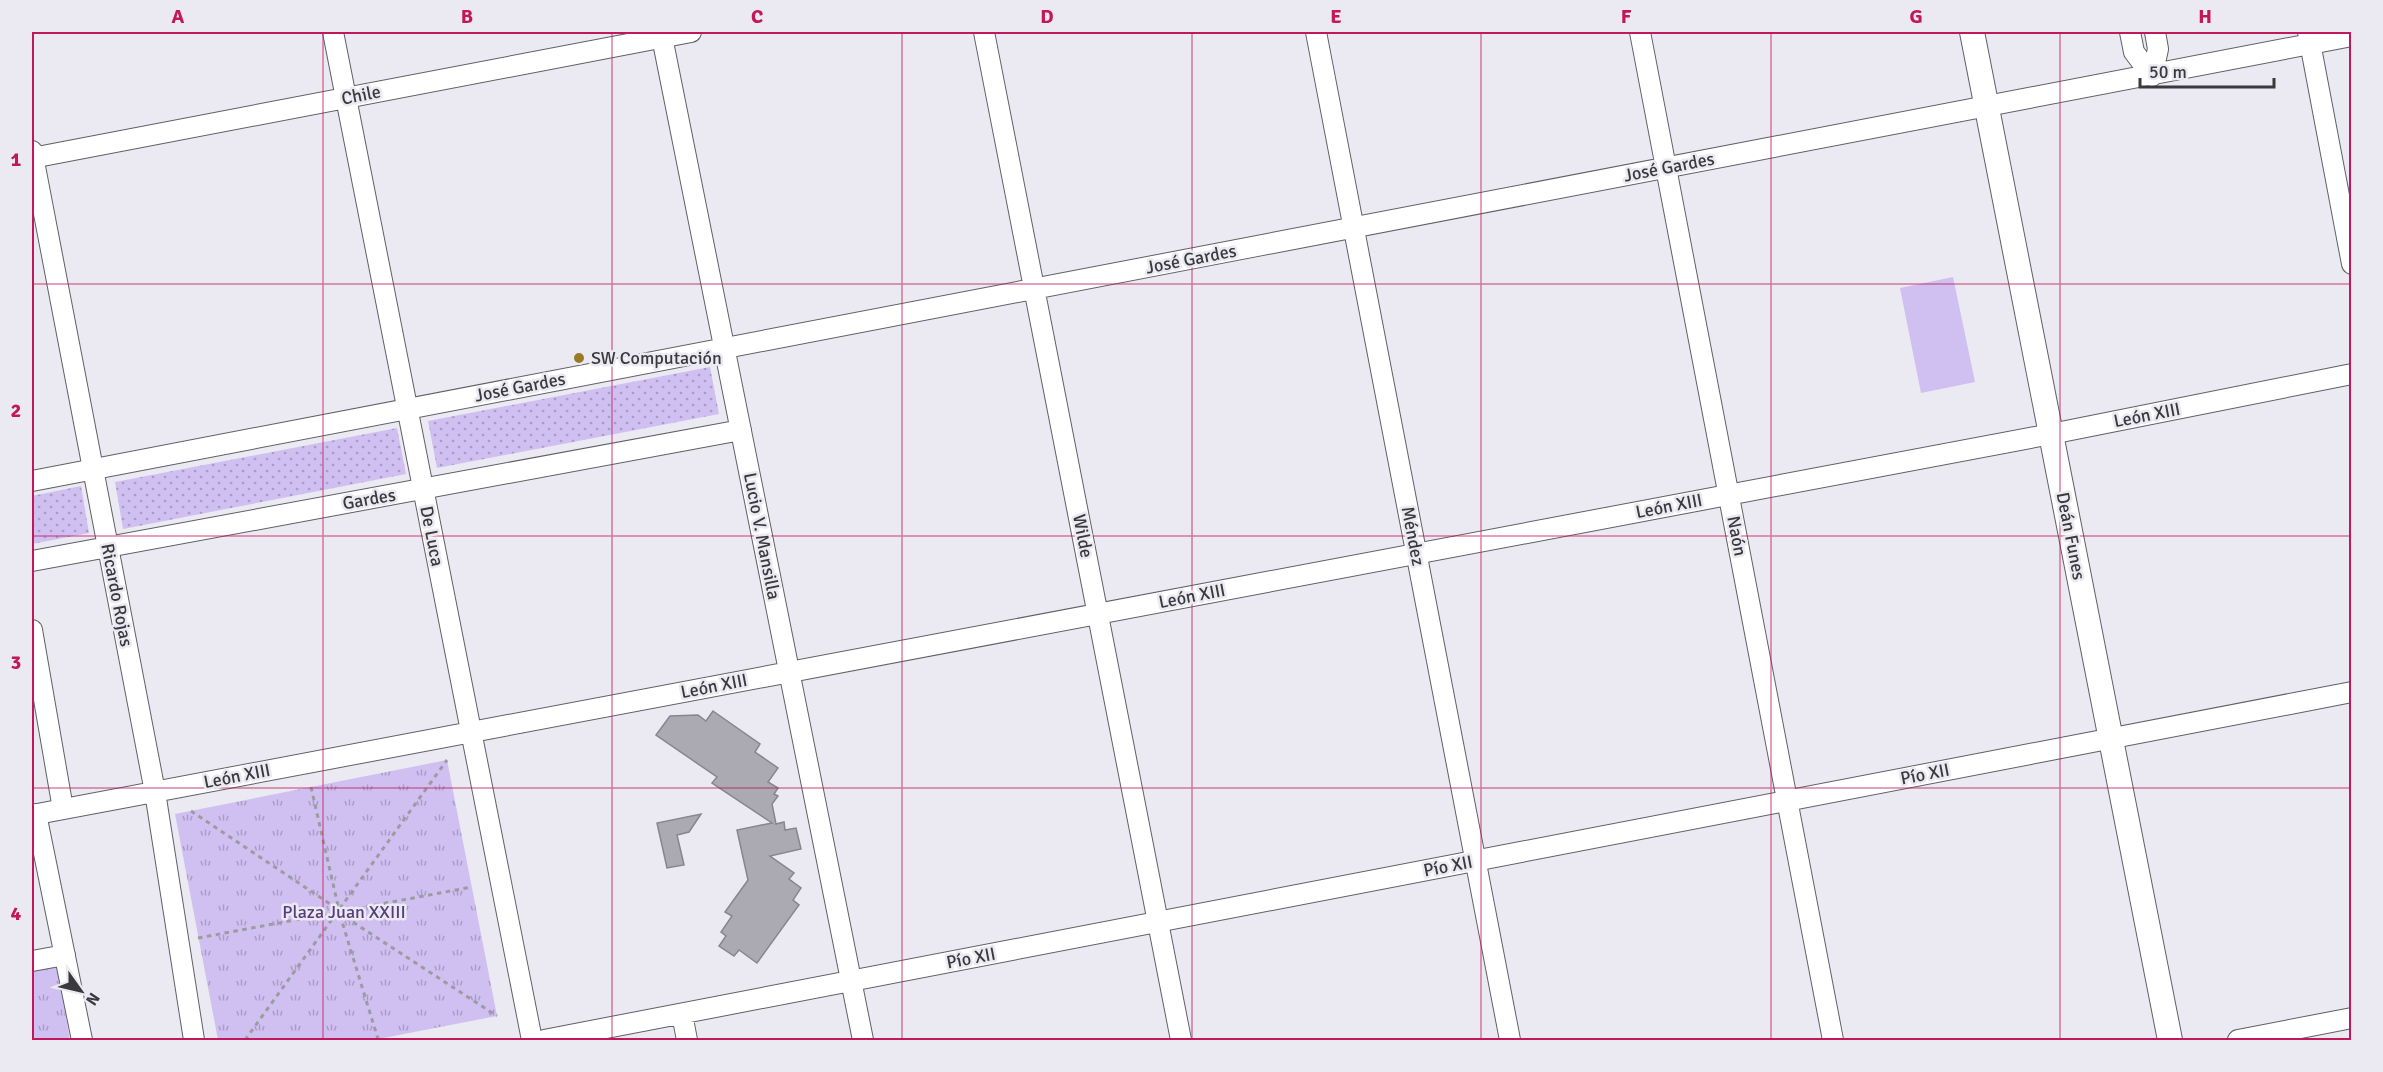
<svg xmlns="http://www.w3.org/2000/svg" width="2383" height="1072" viewBox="0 0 2383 1072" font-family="Signika,sans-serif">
	<defs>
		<pattern id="grass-dots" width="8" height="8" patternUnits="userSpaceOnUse" patternTransform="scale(1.5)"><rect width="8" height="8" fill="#d0c0f2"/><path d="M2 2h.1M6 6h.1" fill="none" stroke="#aa9dc5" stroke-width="1.8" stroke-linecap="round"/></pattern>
		<pattern id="park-tufts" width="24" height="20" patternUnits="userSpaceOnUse" patternTransform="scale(1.5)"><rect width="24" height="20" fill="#d0c0f2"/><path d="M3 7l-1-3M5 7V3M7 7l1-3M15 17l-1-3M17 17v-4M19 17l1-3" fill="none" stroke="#aa9dc5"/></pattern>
	</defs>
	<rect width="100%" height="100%" fill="#ebe9f1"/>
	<path fill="url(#grass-dots)" d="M 710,367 L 719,414 L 437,468 L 428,421 Z
		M 397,428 L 406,474 L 123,529 L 115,482 Z
		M 81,486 L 89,533 L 32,544 L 32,496 Z"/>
	<path fill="url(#park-tufts)" d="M 447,760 L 497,1016 L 373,1040 L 218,1040 L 175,814 Z
		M 57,965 L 70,1040 L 32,1040 L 32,970 Z"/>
	<path fill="#d0c0f2" d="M 1953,277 L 1975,382 L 1921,393 L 1900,288 Z"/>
	<path fill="#aba9b1" stroke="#87858d" stroke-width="1.5" d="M 713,711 L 760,744 L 755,752 L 778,768 L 768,782 L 778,788 L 774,794 L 778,796 L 772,804 L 776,824 L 784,822 L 785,830 L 796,828 L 801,849 L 770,856 L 794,873 L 789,879 L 801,888 L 793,900 L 799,905 L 757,963 L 739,950 L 734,956 L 719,946 L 726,936 L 721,932 L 732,916 L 725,912 L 748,880 L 737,830 L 772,823 L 712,783 L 717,777 L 656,735 L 670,716 L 698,715 L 706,721 Z
		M 701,814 L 689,832 L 677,835 L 684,865 L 667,868 L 657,823 Z"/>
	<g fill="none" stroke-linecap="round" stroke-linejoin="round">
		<defs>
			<path id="minor" d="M 333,32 L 532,1040
				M 661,32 L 863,1040
				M 984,32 L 1181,1040
				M 1316,32 L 1510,1040
				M 1640,32 L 1833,1040
				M 2130,32 L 2134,52 L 2152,76
				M 2308,32 L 2352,264
				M 2152,76 L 2158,49 L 2155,32
				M 32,151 L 155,792 L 194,1040
				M 32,158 L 691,32
				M 32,481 L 2352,36
				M 32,561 L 741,430
				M 32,630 L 63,809
				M 36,814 L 82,1040
				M 32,815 L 2051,434 L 2352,374
				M 32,961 L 65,955
				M 682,1014 L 687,1040
				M 544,1040 L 2352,692
				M 2238,1040 L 2352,1018"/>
			<path id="tertiary" d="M 1972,32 L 2170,1040"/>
		</defs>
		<use href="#minor" stroke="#615f66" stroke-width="22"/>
		<use href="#tertiary" stroke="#615f66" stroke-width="26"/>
		<path stroke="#9c9ba0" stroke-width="3" stroke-dasharray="4.5 4.5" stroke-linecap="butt" d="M 311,787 L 339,910
			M 191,811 L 339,910 L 339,913 L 497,1016
			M 340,915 L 378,1039
			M 198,938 L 472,887
			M 245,1040 L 447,760"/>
		<use href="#minor" stroke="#fff" stroke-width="20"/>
		<use href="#tertiary" stroke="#fff" stroke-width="24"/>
	</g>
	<path fill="none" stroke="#c2185b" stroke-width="1.5" stroke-opacity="0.55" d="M 323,32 L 323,1040M 612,32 L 612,1040M 902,32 L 902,1040M 1192,32 L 1192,1040M 1481,32 L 1481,1040M 1771,32 L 1771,1040M 2060,32 L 2060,1040M 32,284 L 2352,284M 32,536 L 2352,536M 32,788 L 2352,788"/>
	<circle fill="#987b24" stroke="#ebe9f1" stroke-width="2" cx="579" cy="358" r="6"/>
	<g text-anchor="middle" stroke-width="5" stroke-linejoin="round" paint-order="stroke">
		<g font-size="18" fill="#3a393c" stroke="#ebe9f1">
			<text transform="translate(361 95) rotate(-11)" y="6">Chile</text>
			<text transform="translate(1669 167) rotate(-11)" y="6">José Gardes</text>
			<text transform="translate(1191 259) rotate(-11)" y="6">José Gardes</text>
			<text transform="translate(520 387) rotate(-11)" y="6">José Gardes</text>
			<text transform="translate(2147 415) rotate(-11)" y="6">León XIII</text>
			<text transform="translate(369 499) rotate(-10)" y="6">Gardes</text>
			<text transform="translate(1669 506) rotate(-11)" y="6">León XIII</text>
			<text transform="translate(432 536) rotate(79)" y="6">De Luca</text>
			<text transform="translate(762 536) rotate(79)" y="6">Lucio V. Mansilla</text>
			<text transform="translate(1083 536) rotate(79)" y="6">Wilde</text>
			<text transform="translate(1413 536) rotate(79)" y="6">Méndez</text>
			<text transform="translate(1737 536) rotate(79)" y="6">Naón</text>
			<text transform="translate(2071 536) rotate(79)" y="6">Deán Funes</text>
			<text transform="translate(117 595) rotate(79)" y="6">Ricardo Rojas</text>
			<text transform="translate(1192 596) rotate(-11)" y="6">León XIII</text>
			<text transform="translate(714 686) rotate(-11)" y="6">León XIII</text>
			<text transform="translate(1925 774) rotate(-11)" y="6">Pío XII</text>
			<text transform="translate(237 776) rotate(-11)" y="6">León XIII</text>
			<text transform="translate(1448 866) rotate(-11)" y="6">Pío XII</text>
			<text transform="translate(971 958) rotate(-11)" y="6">Pío XII</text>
		</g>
		<g font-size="18" fill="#3a393c" stroke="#ebe9f1" text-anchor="start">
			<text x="591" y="364">SW Computación</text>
		</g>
		<g font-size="18" fill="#563d7f" stroke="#ebe9f1">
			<text x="344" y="918">Plaza Juan XXIII</text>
		</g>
	</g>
	<rect width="2383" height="1072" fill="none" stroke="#ebe9f1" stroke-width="66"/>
	<g transform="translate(81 991) rotate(124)" stroke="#ebe9f1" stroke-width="4.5" paint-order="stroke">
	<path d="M0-4.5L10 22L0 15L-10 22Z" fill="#3a393c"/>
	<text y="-9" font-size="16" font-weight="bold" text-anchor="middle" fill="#3a393c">N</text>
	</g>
	<path d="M2140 78v9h134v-9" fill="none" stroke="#3a393c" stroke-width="3"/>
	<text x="2149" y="78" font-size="18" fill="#3a393c" stroke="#ebe9f1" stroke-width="4.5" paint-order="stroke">50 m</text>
	<rect x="33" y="33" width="2317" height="1006" fill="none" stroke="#c2185b" stroke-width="2"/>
	<g font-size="20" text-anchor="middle" font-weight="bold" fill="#c2185b">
		<text x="178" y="23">A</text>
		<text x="467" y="23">B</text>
		<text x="757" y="23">C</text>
		<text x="1047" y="23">D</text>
		<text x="1336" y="23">E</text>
		<text x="1626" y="23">F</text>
		<text x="1916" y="23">G</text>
		<text x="2205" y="23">H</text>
		<text x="16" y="166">1</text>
		<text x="16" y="417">2</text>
		<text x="16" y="669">3</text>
		<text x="16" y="920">4</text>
	</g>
</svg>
